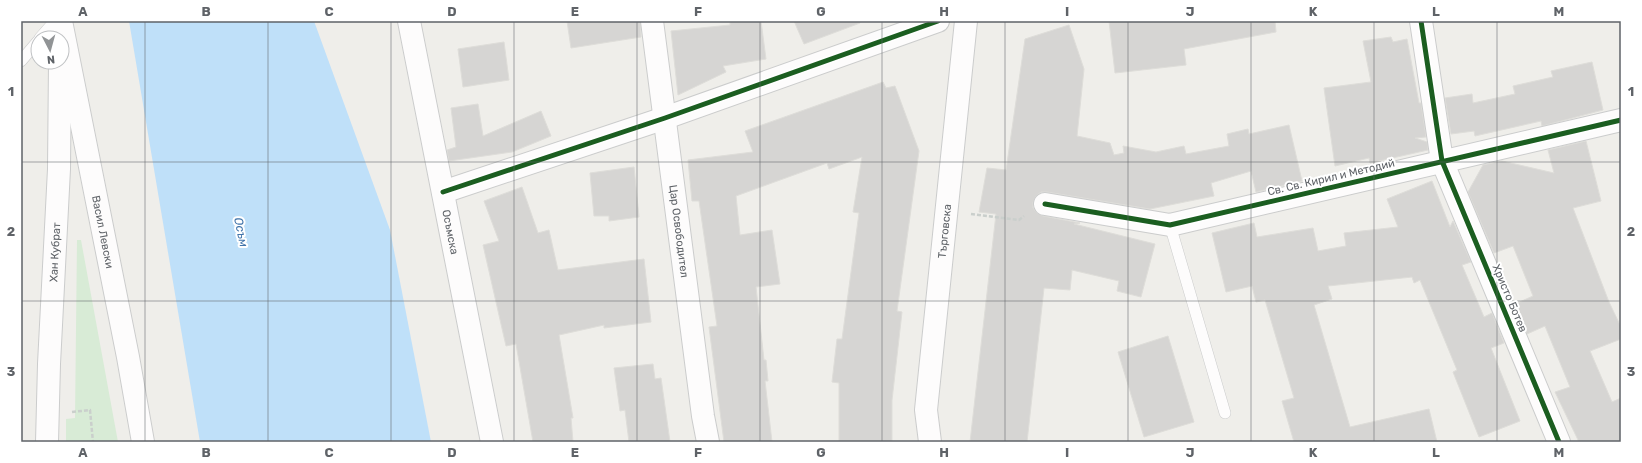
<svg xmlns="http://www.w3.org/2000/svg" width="1642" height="463" viewBox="0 0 1642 463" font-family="Rubik,sans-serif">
	<rect width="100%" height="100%" fill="#efeeea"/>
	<path fill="#d8ebd6" d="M 77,240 L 81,240 L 118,442 L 66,442 L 66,419 L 75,418 Z"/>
	<path fill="#bfe0f9" d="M 129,21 L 314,21 L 390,230 L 431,442 L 200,442 Z"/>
	<path fill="#d6d5d3" stroke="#deddd9" d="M 567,21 L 640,21 L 641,37 L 571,48 Z
		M 730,21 L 761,21 L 766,59 L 723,66 L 726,72 L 678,95 L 671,31 L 730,25 Z
		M 794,21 L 860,21 L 860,23 L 804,44 Z
		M 1109,21 L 1275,21 L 1276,32 L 1184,49 L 1186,65 L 1115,73 Z
		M 1069,25 L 1084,69 L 1077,136 L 1110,143 L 1114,155 L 1124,153 L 1123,146 L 1156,152 L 1184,146 L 1186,154 L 1229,146 L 1227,134 L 1248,129 L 1249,134 L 1289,125 L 1302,181 L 1256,192 L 1251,171 L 1211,183 L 1214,196 L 1150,209 L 1047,192 L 1041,192 L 1036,196 L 1033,202 L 1033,208 L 1037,213 L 1043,216 L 1080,223 L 1074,224 L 1155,244 L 1141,297 L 1117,291 L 1119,281 L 1072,270 L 1070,290 L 1044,288 L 1027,442 L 970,442 L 996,214 L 979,212 L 987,168 L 1006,170 L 1025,39 Z
		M 1391,37 L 1393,42 L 1407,39 L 1419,103 L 1421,103 L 1426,137 L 1415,138 L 1427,142 L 1428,150 L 1370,163 L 1369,158 L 1335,166 L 1324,88 L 1371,82 L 1363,41 Z
		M 504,42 L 509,80 L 463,87 L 458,49 Z
		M 1592,62 L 1603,110 L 1542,126 L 1541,121 L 1475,136 L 1474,131 L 1451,134 L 1445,98 L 1472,94 L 1473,103 L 1515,94 L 1513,86 L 1553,77 L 1551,71 Z
		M 883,82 L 886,88 L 895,86 L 919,151 L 897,311 L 902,312 L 892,400 L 892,442 L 839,442 L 839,383 L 832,382 L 837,339 L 842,339 L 859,213 L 853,212 L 862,157 L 829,169 L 827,163 L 736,196 L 740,235 L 772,230 L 780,284 L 756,287 L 764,360 L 766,360 L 768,381 L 765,381 L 772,442 L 724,442 L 709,327 L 717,326 L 699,201 L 692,201 L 688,160 L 753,152 L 745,131 Z
		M 478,104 L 483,136 L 541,111 L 551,136 L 512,152 L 449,161 L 447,150 L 456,147 L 451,108 Z
		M 1586,141 L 1601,201 L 1573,208 L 1609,302 L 1621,327 L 1621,339 L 1590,351 L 1612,402 L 1621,398 L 1621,442 L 1579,442 L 1555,392 L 1570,387 L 1545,326 L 1527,334 L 1515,304 L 1533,296 L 1513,246 L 1494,253 L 1468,192 L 1483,165 L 1502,161 L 1554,173 L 1548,150 Z
		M 634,167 L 639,217 L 609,221 L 609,216 L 594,216 L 590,173 Z
		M 1432,181 L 1450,227 L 1453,221 L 1471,262 L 1462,265 L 1484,317 L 1492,313 L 1504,343 L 1491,348 L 1520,421 L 1479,437 L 1453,372 L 1457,370 L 1420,280 L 1414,283 L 1412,277 L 1328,286 L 1332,299 L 1314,305 L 1350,427 L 1429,409 L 1437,442 L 1294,442 L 1282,401 L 1294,398 L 1265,300 L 1256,302 L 1252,286 L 1226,292 L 1212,233 L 1254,223 L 1257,237 L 1313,228 L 1318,251 L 1346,246 L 1344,233 L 1398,227 L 1387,199 Z
		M 522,187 L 538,233 L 549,230 L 558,270 L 644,259 L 651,322 L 604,328 L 604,325 L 559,335 L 573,418 L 571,418 L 573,442 L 533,442 L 516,344 L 506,346 L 483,245 L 499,241 L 484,201 Z
		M 1168,336 L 1194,422 L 1144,437 L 1118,352 Z
		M 653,364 L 655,379 L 661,378 L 670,442 L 629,442 L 625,410 L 620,411 L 614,368 Z"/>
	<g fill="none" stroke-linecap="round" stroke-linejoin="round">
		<defs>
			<path id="service" d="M 40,38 L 55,21
				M 21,61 L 38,41
				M 1170,225 L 1225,413"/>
			<g id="minor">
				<path id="s1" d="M 61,21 L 128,357 L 143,442"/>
				<path id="s2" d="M 409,21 L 492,442"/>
				<path id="s3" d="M 652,21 L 703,416 L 708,442"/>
				<path d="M 1421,21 L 1442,161 L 1559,442"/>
				<path d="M 443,192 L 665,118 L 938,21"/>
				<path d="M 1045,204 L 1170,225 L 1621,120"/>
				<path id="s4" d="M 47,442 L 49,364 L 59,169 L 60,62"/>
			</g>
			<g id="tertiary">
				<path id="s5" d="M 930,442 L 926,410 L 966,21"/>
			</g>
		</defs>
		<use href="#service" stroke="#cbcccc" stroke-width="12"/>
		<use href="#minor" stroke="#cbcccc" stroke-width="24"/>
		<use href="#tertiary" stroke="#cbcccc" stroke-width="24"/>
		<path stroke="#cacfcc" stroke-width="2.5" stroke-dasharray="4 2" stroke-linecap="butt" d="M 971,214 L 1019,220 L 1024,216
			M 72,412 L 90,410 L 93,442"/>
		<use href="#service" stroke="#fdfcfc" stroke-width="11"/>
		<use href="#minor" stroke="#fdfcfc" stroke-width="22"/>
		<use href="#tertiary" stroke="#fdfcfc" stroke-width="22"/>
		<defs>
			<path id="cycleway" d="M 1421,21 L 1442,161 L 1559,442
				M 443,192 L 665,118 L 938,21
				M 1045,204 L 1170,225 L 1621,120"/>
		</defs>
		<use href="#cycleway" stroke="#fff" stroke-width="8"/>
		<use href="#cycleway" stroke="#1b5e20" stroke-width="5"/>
	</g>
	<path fill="none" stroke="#5f6368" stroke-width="1" stroke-opacity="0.55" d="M 145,21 L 145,442M 268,21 L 268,442M 391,21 L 391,442M 514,21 L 514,442M 637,21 L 637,442M 760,21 L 760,442M 882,21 L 882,442M 1005,21 L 1005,442M 1128,21 L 1128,442M 1251,21 L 1251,442M 1374,21 L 1374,442M 1497,21 L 1497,442M 21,162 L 1621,162M 21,301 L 1621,301"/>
	<g text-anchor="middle" stroke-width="4" stroke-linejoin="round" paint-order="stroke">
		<g font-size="11" fill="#5f6368" stroke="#fff">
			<text transform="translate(1331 177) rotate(-13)" y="4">Св. Св. Кирил и Методий</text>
			<text dy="4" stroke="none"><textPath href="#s1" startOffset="215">Васил Левски</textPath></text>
			<text dy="4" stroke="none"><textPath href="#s2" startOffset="215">Осъмска</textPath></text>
			<text dy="4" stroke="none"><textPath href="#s3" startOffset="212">Цар Освободител</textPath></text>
			<text dy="4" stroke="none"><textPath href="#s5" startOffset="212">Търговска</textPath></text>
			<text dy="4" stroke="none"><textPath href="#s4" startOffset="190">Хан Кубрат</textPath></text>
			<text transform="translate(1510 298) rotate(67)" y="4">Христо Ботев</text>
		</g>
		<g font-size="12" font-style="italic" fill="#4174aa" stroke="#fff">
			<text transform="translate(241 232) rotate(78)" y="4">Осъм</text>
		</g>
	</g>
	<rect width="1642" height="463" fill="none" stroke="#ffffff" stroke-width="44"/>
	<g transform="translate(50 50) rotate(174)"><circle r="19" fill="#ffffff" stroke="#bfc1c3"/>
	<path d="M0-3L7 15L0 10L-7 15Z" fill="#919496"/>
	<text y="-6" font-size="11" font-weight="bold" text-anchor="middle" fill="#5f6368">N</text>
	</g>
	<rect x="22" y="22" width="1598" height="419" fill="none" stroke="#5f6368" stroke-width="1.5"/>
	<g font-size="13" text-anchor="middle" font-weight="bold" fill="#5f6368">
		<text x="83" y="16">A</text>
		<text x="206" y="16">B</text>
		<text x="329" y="16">C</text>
		<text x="452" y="16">D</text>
		<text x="575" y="16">E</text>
		<text x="698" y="16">F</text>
		<text x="821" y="16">G</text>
		<text x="944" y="16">H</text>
		<text x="1067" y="16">I</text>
		<text x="1190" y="16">J</text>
		<text x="1313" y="16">K</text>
		<text x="1436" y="16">L</text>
		<text x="1559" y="16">M</text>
		<text x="11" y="96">1</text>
		<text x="1631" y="96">1</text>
		<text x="11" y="236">2</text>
		<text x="1631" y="236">2</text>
		<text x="11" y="376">3</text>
		<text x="1631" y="376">3</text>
		<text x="83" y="457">A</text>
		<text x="206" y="457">B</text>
		<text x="329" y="457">C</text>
		<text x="452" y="457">D</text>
		<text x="575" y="457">E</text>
		<text x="698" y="457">F</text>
		<text x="821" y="457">G</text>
		<text x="944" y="457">H</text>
		<text x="1067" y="457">I</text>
		<text x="1190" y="457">J</text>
		<text x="1313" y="457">K</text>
		<text x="1436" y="457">L</text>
		<text x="1559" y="457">M</text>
	</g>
</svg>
